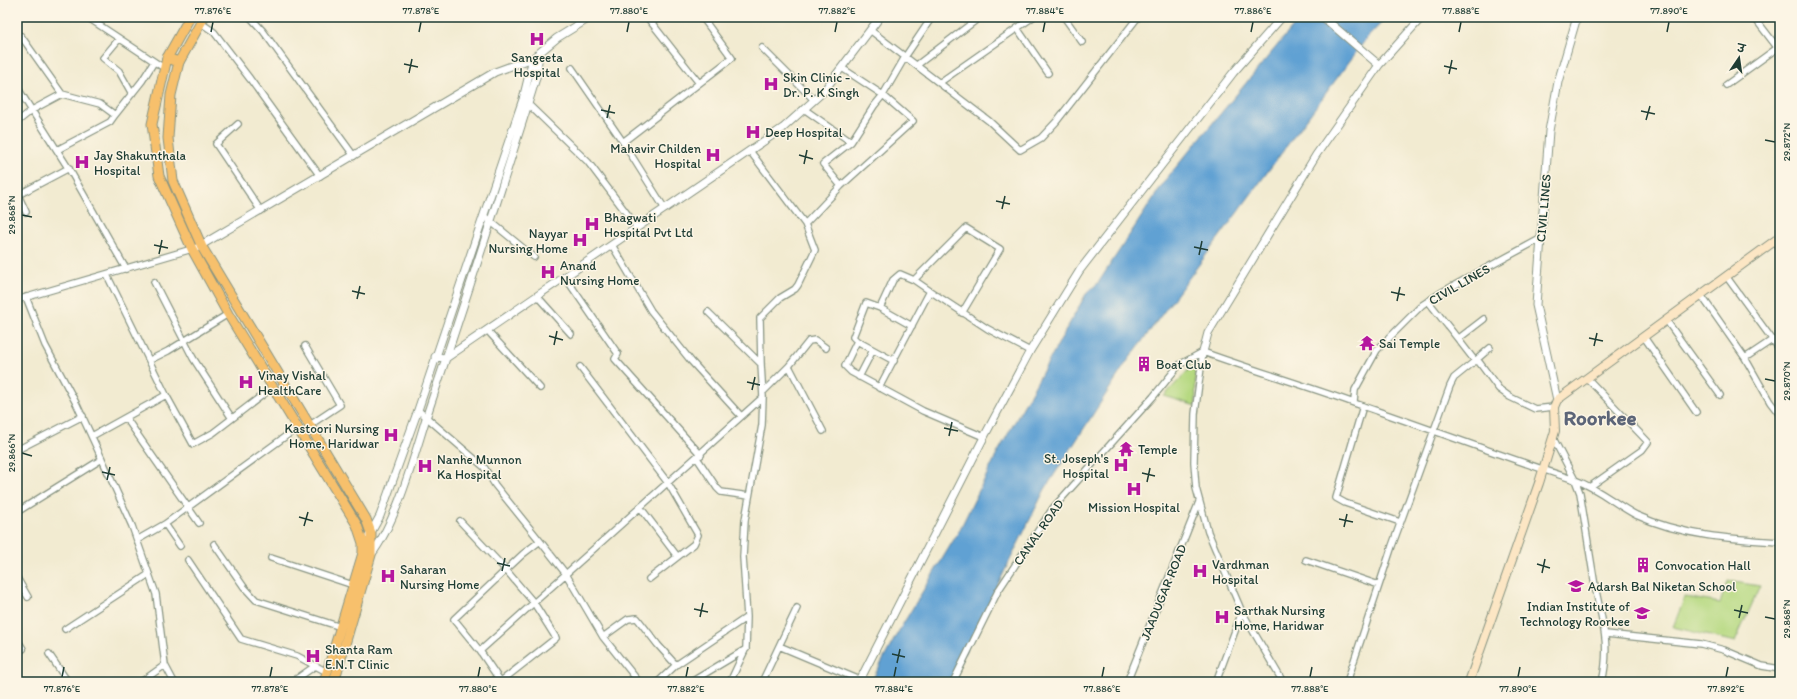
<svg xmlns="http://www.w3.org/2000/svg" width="1797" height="699" viewBox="0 0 1797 699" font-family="Itim,'Playpen Sans Deva',sans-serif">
	<rect width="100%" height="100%" fill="#fcf5e5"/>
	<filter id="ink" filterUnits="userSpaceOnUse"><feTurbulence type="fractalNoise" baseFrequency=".025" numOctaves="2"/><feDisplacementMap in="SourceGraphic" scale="8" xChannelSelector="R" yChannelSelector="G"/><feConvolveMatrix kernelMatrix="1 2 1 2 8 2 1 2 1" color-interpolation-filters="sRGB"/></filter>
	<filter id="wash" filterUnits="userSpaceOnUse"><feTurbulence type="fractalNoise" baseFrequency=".012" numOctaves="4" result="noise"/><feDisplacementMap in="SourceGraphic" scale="16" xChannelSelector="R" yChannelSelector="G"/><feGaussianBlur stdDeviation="0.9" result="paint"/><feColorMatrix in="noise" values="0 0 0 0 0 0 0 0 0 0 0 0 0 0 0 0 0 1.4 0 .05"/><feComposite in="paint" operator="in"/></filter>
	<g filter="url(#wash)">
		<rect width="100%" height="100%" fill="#f2ebd1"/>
		<path fill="#b6d981" stroke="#6a8b5a" d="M 1195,363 L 1196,406 L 1164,396 Z
			M 1728,581 L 1760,586 L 1735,642 L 1673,627 L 1685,597 L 1720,603 Z"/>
		<path fill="#60a1d3" stroke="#406f84" d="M 1301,17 L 1387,17 L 1366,39 L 1126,363 L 1045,489 L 950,682 L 871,682 L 897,634 L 959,531 L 998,452 L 1086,294 L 1098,283 L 1166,179 Z"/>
	</g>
	<g filter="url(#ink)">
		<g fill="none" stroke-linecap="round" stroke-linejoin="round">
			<defs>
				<path id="minor" d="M 87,17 L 164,68
					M 250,17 L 263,31 L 354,156
					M 647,17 L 699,83
					M 1064,17 L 1082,42
					M 1754,17 L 1780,51
					M 201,23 L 214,32 L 250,79 L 320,176
					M 1017,28 L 1048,73
					M 870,30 L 989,121 L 1020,150 L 1041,138 L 1056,122 L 1138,17
					M 21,36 L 62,94
					M 119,39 L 103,58 L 119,71 L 132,94
					M 762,48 L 814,100
					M 917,65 L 980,17
					M 572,68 L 623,142 L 665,209
					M 939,83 L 1033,17
					M 1726,85 L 1780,46
					M 17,87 L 72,174 L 126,269
					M 526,102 L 588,162 L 637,227
					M 17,122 L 32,110 L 62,94 L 100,104 L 115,115 L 142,81 L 154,62
					M 238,124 L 216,144 L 261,211
					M 623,142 L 732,58 L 702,17
					M 851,142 L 874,106 L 883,95 L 905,57 L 932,17
					M 57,150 L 110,122 L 115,115
					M 750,151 L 805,224
					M 841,186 L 913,121 L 883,95 L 842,68
					M 17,193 L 18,195 L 69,168
					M 18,195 L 26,212
					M 484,216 L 534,257
					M 612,245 L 651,311 L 691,361 L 741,416
					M 107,275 L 166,395 L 193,444 L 213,433 L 273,387
					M 1726,276 L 1780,350
					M 565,277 L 618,354 L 615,359 L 701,455
					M 154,282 L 193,358 L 231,417
					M 930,291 L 914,280 L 966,228 L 1000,249 L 962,313
					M 1701,295 L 1745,358 L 1770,402 L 1780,415
					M 537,296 L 571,334
					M 17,300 L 192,249
					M 1428,301 L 1458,339 L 1484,319
					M 880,308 L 866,303 L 853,337 L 857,341 L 894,361
					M 708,312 L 761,364
					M 1666,320 L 1720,395
					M 912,326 L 880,308 L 893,280 L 900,274 L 914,280
					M 487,330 L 540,388
					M 1644,337 L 1696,412
					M 1458,339 L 1475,361 L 1490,348
					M 857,341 L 845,366 L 851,372 L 923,411 L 984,437
					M 305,346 L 340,405 L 310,425
					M 1203,352 C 1253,370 1304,385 1354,403 C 1428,428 1501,456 1575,480 C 1598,488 1615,504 1636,515 C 1682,536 1731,539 1780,542
					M 1203,352 L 1195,414 L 1194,462 L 1196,488 L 1208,532 L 1242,612 L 1283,682
					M 1745,358 L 1772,340
					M 150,360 L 168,351 L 228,314
					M 789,366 L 809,341 L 815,340 L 826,348
					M 580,367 L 668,483 L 698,535 L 694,544 L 649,579
					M 859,377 L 873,350
					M 1587,378 L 1648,442 L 1642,450 L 1591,486
					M 879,388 L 930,291 L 988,329 L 1030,351
					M 763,392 L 789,366 L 823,431
					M 1354,402 L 1355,390 L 1377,350 L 1422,305 L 1442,292 L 1540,239
					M 1363,406 L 1336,498 L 1345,503 L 1400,522
					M 418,410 L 484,467 L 495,485 L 540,541 L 523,554 L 454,619 L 480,651 L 763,397
					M 126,418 L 199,523
					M 92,436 L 166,395
					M 1553,438 L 1575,480 L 1580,493 C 1585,524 1590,555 1595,586 C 1602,622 1611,644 1602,682
					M 17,450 L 83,416
					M 697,458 L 717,488 L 721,492 L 749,496
					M 102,459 L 132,526 L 156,594 L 165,665 L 141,682
					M 640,507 L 677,556
					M 17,512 L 102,459 L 77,405 L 45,345 L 26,297
					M 460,521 L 506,570 L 534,603 L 556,638 L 500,682
					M 165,524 L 180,546
					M 137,540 L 165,524 L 297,428
					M 540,541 L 566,574 L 603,637 L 639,682
					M 214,544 L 244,587 L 256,600 L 341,627
					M 271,558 L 353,585
					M 188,560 L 241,639 L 297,656 L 327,672
					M 1306,560 L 1379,585
					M 17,578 L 28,597
					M 65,629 L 149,574
					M 1606,634 L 1701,644 L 1724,650 L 1762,666 L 1780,669
					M 603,637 L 628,619 L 637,618 L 658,645 L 676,665
					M 17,639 L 23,649
					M 779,646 L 860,680
					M 480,651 L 501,682
					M 49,654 L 68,682
					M 165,665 L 174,682
					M 292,682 L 315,666
					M 658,682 L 676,665 L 747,617 L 743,557 L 745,520 L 762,425 L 763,397 L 761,364 L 760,318 L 780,298 L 795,289 L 798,285 L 815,250 L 805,224 L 841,186 L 823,164 L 851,142 L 804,109
					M 691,682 L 746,649
					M 730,682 L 746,648 L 747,617
					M 762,682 L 797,608
					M 953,682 L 998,591 L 1053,508 L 1153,397 L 1179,365 L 1203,352
					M 1127,682 L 1199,502
					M 1216,682 L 1242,612
					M 1347,682 L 1392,546 L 1450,386 L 1454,378 L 1475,361 L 1479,362 L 1499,389 L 1510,397 L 1535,409 L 1554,407"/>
				<path id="tertiary" d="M 1323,17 L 1379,65
					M 198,247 L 495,72 L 533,58 L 557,38 L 591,17
					M 1203,352 L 1208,333 L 1316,155 L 1379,65 L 1422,17
					M 435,357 L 446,358 L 783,128 L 823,92 L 880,17
					M 1557,400 L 1536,305 L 1549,131 L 1558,82 L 1577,17
					M 369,536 L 380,516 L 418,410 L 523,99 L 533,58
					M 371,555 C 398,520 415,452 429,409 C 463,308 496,206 528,104 L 536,78 L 539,53
					M 859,682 L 984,437 L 1030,351 L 1080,270 L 1233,73 L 1282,17"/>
				<path id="secondary" d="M 1469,682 L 1539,483 L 1555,431 L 1554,407 L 1557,400 L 1780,237"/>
				<path id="primary" d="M 190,17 L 167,58 L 152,124 L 159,176 L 192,249 L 228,314 L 357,525 L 363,543 L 363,553 L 324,682
					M 204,17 L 179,62 L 171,95 L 168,138 L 173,181 L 202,247 L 366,519 L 371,533 L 371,555 L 334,682"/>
				<path id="trunk" d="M 167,58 L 179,62"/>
			</defs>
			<use href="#minor" stroke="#889482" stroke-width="8"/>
			<use href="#tertiary" stroke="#889482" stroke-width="9"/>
			<use href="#secondary" stroke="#889482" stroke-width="10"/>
			<use href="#primary" stroke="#889482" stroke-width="11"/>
			<use href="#trunk" stroke="#889482" stroke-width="11"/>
			<use href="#minor" stroke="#fff" stroke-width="5.5"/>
			<use href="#tertiary" stroke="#fff" stroke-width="7"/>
			<use href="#secondary" stroke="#fce6c4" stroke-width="8"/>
			<use href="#primary" stroke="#f7c06c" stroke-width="9"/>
			<use href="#trunk" stroke="#f7c06c" stroke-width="9"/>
		</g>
	</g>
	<path fill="none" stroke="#1f3d34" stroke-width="1.5" d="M 211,32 L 213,22M 419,32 L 421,22M 627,32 L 629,22M 835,32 L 837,22M 1043,32 L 1045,22M 1251,32 L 1253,22M 1459,32 L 1461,22M 1667,32 L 1669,22M 404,64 L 418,67M 1444,66 L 1457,69M 409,73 L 412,59M 1449,74 L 1452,60M 601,110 L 615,113M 1641,111 L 1655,114M 607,118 L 610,105M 1646,120 L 1650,106M 1765,140 L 1775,142M 799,155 L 813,159M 804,164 L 807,150M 996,201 L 1010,204M 1002,209 L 1005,196M 22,215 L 32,217M 154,245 L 168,248M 1194,247 L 1208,250M 159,254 L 162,240M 1199,255 L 1202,241M 352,291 L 365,294M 1391,292 L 1405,295M 357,299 L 360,286M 1397,301 L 1400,287M 549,336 L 563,340M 1589,338 L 1603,341M 554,345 L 557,331M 1594,346 L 1597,333M 1765,379 L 1775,381M 747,382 L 760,385M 752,390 L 755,377M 944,428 L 958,431M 949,436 L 952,422M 22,453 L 32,456M 102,472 L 115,475M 1142,473 L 1155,476M 107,480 L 110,467M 1147,482 L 1150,468M 299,517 L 313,521M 1339,519 L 1353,522M 304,526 L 308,512M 1344,527 L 1347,514M 497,563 L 510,566M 1537,564 L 1550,568M 502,571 L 505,558M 1542,573 L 1545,559M 694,609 L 708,612M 1734,610 L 1748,613M 700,617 L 703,603M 1765,617 L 1775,619M 1739,618 L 1742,605M 892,654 L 905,657M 897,663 L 900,649M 62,677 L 64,667M 270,677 L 272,667M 478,677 L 480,667M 686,677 L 688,667M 894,677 L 896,667M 1102,677 L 1104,667M 1310,677 L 1312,667M 1518,677 L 1520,667M 1726,677 L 1728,667"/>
	<defs>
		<symbol id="hospital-bare" viewBox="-9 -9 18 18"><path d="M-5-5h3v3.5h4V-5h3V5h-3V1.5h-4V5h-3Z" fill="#b5179e" stroke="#fcf5e5" stroke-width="2.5" paint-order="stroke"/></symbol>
		<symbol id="temple-bare" viewBox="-9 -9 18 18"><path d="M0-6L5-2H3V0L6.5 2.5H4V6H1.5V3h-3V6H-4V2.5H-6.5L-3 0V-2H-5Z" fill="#b5179e" stroke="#fcf5e5" stroke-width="2.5" paint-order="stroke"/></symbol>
		<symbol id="building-bare" viewBox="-9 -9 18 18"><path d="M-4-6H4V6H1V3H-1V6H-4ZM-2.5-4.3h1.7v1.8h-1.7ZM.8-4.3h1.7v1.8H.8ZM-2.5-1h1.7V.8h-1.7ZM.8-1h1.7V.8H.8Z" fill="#b5179e" stroke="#fcf5e5" stroke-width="2.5" paint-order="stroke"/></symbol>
		<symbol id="school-bare" viewBox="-9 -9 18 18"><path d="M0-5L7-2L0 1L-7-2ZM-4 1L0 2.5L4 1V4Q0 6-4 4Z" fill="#b5179e" stroke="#fcf5e5" stroke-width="2.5" paint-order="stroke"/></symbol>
		<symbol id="university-bare" viewBox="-9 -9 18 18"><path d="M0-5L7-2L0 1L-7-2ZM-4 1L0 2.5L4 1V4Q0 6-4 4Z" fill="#b5179e" stroke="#fcf5e5" stroke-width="2.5" paint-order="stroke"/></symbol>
	</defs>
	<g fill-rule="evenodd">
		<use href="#hospital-bare" x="526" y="28" width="22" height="22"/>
		<use href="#hospital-bare" x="760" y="73" width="22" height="22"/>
		<use href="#hospital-bare" x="742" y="121" width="22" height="22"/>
		<use href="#hospital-bare" x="702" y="144" width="22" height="22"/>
		<use href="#hospital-bare" x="71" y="151" width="22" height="22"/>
		<use href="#hospital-bare" x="581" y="213" width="22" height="22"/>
		<use href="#hospital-bare" x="569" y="229" width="22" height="22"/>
		<use href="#hospital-bare" x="537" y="261" width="22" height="22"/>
		<use href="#temple-bare" x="1356" y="332" width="22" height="22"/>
		<use href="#building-bare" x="1133" y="353" width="22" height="22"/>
		<use href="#hospital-bare" x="235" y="371" width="22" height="22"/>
		<use href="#hospital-bare" x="380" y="424" width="22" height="22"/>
		<use href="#temple-bare" x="1115" y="438" width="22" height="22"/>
		<use href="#hospital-bare" x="1110" y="454" width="22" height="22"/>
		<use href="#hospital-bare" x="414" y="455" width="22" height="22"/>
		<use href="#hospital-bare" x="1123" y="478" width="22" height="22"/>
		<use href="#building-bare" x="1632" y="554" width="22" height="22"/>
		<use href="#hospital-bare" x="1189" y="560" width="22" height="22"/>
		<use href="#hospital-bare" x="377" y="565" width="22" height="22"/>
		<use href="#school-bare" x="1565" y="575" width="22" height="22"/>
		<use href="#university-bare" x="1631" y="602" width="22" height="22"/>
		<use href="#hospital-bare" x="1211" y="606" width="22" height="22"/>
		<use href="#hospital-bare" x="302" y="645" width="22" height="22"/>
	</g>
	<g text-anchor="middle" stroke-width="3" stroke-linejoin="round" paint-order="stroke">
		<g font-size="13" fill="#1f3d34" stroke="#fcf5e5" text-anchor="start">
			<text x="537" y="62" text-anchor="middle">Sangeeta<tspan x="537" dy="15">Hospital</tspan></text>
			<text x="783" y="82">Skin Clinic -<tspan x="783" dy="15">Dr. P. K Singh</tspan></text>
			<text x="765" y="137">Deep Hospital</text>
			<text x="701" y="153" text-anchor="end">Mahavir Childen<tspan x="701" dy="15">Hospital</tspan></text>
			<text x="94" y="160">Jay Shakunthala<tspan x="94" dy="15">Hospital</tspan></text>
			<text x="604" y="222">Bhagwati<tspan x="604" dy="15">Hospital Pvt Ltd</tspan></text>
			<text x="568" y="238" text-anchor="end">Nayyar<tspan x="568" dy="15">Nursing Home</tspan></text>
			<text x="560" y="270">Anand<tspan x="560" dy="15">Nursing Home</tspan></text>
			<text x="1379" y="348">Sai Temple</text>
			<text x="1156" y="369">Boat Club</text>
			<text x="258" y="380">Vinay Vishal<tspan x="258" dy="15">HealthCare</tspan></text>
			<text x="379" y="433" text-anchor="end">Kastoori Nursing<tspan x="379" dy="15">Home, Haridwar</tspan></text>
			<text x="1138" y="454">Temple</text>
			<text x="1109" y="463" text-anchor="end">St. Joseph's<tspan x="1109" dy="15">Hospital</tspan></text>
			<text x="437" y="464">Nanhe Munnon<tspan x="437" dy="15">Ka Hospital</tspan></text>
			<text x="1134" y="512" text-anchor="middle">Mission Hospital</text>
			<text x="1212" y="569">Vardhman<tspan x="1212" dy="15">Hospital</tspan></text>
			<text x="1655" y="570">Convocation Hall</text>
			<text x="400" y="574">Saharan<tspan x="400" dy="15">Nursing Home</tspan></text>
			<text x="1588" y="591">Adarsh Bal Niketan School</text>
			<text x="1630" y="611" text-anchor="end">Indian Institute of<tspan x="1630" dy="15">Technology Roorkee</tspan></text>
			<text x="1234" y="615">Sarthak Nursing<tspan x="1234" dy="15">Home, Haridwar</tspan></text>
			<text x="325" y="654">Shanta Ram<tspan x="325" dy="15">E.N.T Clinic</tspan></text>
		</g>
		<g font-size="13" fill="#1f3d34" stroke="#fcf5e5">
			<text transform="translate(1543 208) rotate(-85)" y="5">CIVIL LINES</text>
			<text transform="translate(1459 284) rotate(-30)" y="5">CIVIL LINES</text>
			<text transform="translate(1038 532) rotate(-55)" y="5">CANAL ROAD</text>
			<text transform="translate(1163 592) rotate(-68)" y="5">JAADUGAR ROAD</text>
		</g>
		<g font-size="21" font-weight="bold" fill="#5c6578" stroke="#fcf5e5">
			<text x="1600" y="425">Roorkee</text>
		</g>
	</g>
	<rect width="1797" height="699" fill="none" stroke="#fcf5e5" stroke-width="44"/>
	<g transform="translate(1739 58) rotate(13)" stroke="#fcf5e5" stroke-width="3" paint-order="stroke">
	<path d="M0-3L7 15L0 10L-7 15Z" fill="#1f3d34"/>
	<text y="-6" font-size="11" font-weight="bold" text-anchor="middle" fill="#1f3d34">उ</text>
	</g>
	<rect x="22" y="22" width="1753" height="655" fill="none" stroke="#1f3d34" stroke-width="1.5"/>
	<g font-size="10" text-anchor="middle" fill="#1f3d34">
		<text x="213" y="14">77.876°E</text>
		<text x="421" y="14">77.878°E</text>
		<text x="629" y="14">77.880°E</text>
		<text x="837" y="14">77.882°E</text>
		<text x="1045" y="14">77.884°E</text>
		<text x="1253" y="14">77.886°E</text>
		<text x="1461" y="14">77.888°E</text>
		<text x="1669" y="14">77.890°E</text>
		<text transform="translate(1786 142) rotate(-90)" y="4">29.872°N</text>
		<text transform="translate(11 215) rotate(-90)" y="4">29.868°N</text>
		<text transform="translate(1786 381) rotate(-90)" y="4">29.870°N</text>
		<text transform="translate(11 453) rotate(-90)" y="4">29.866°N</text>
		<text transform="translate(1786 619) rotate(-90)" y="4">29.868°N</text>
		<text x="62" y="692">77.876°E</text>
		<text x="270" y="692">77.878°E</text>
		<text x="478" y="692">77.880°E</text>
		<text x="686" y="692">77.882°E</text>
		<text x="894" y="692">77.884°E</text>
		<text x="1102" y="692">77.886°E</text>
		<text x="1310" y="692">77.888°E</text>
		<text x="1518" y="692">77.890°E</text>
		<text x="1726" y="692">77.892°E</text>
	</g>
</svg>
